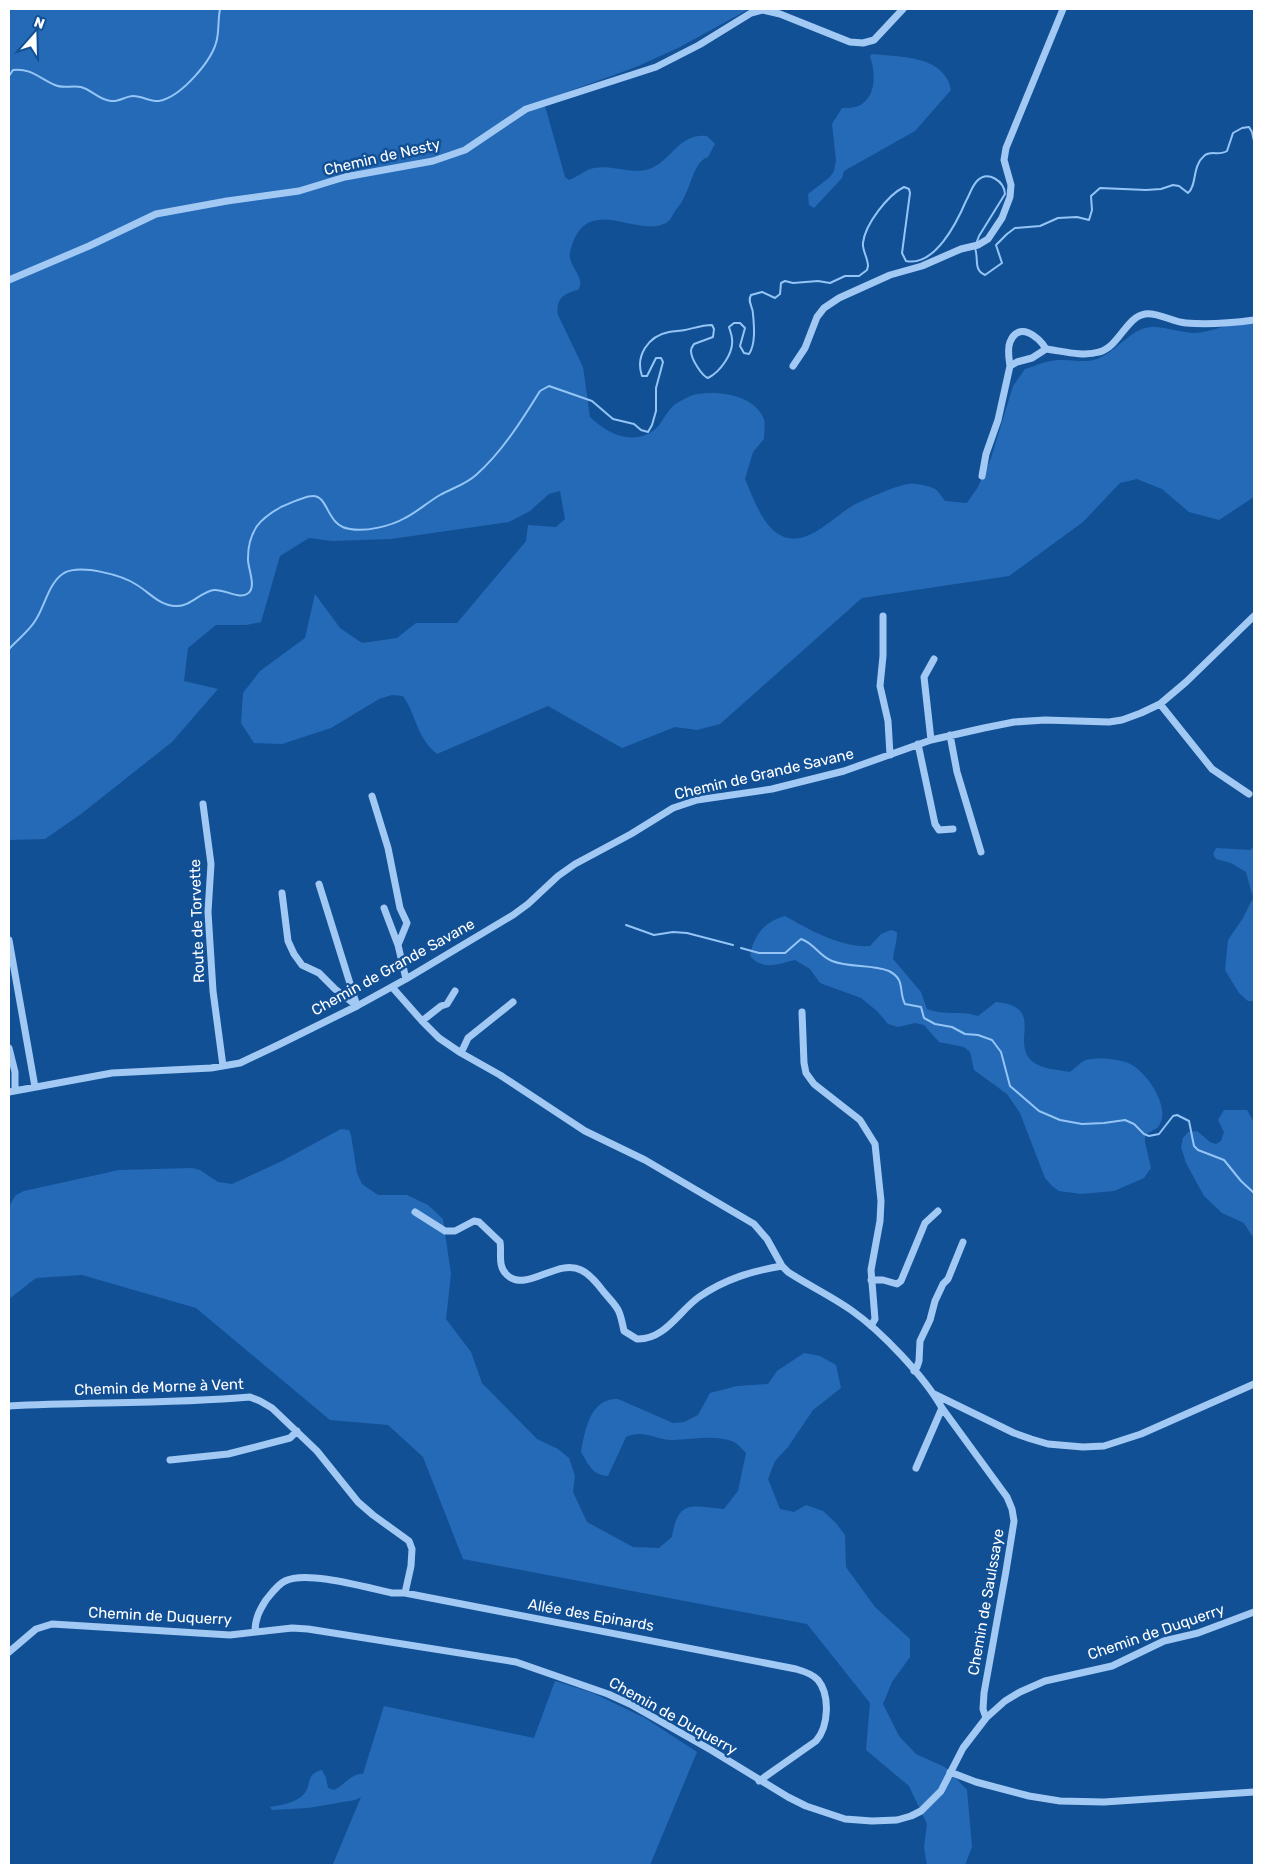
<svg xmlns="http://www.w3.org/2000/svg" width="1263" height="1874" viewBox="0 0 1263 1874" font-family="Rubik,sans-serif">
	<rect width="100%" height="100%" fill="#125096"/>
	<path fill="#256ab6" d="M 9,9 L 749,9 L 680,47 L 636,67 L 550,98 L 545,106 L 565,177 L 569,180 C 578,177 584,170 594,168 C 613,164 634,176 652,168 C 673,158 680,133 707,136 L 715,144 L 708,157 C 694,162 692,183 685,195 C 683,201 679,206 675,211 C 672,216 670,221 666,223 C 639,237 597,201 577,234 C 574,238 571,247 570,252 C 567,266 587,278 578,290 C 564,293 555,299 558,315 L 583,367 L 590,417 C 603,429 619,440 638,437 C 664,432 660,415 677,403 C 683,400 692,394 698,394 C 720,391 752,395 763,417 C 766,422 764,432 764,439 L 753,452 L 745,479 C 752,495 759,516 772,529 C 800,556 830,519 852,506 C 863,500 897,485 909,484 C 915,483 930,486 935,489 C 939,492 942,497 945,501 L 967,503 L 978,487 L 991,458 L 1013,386 L 1025,369 C 1037,365 1050,359 1062,360 C 1075,360 1084,363 1097,359 C 1115,352 1128,333 1145,328 C 1161,324 1178,333 1195,333 C 1208,333 1240,321 1254,317 L 1254,497 L 1219,520 L 1189,512 L 1162,489 L 1137,479 L 1120,483 L 1083,522 L 1009,576 L 862,598 L 720,724 L 697,730 L 675,727 L 622,748 L 548,706 L 437,754 C 416,737 417,716 403,696 L 392,695 L 379,699 L 331,728 L 282,744 L 254,743 L 241,723 L 243,693 L 260,671 L 305,638 L 315,594 L 340,628 L 362,643 L 397,638 L 416,623 L 457,623 L 526,541 L 528,525 L 556,527 L 565,519 L 560,491 L 549,494 L 530,511 L 509,522 L 391,539 L 332,541 L 309,538 L 280,556 L 261,622 L 246,625 L 216,625 L 188,648 L 184,681 L 218,689 L 172,742 L 81,814 L 45,839 L 9,840 Z
		M 872,54 C 899,57 945,55 951,90 L 915,131 L 844,171 L 842,178 L 814,208 L 809,205 L 808,194 L 830,177 L 834,171 L 836,160 L 832,124 L 842,108 C 848,108 857,108 862,104 C 877,94 875,71 870,56 Z
		M 1254,847 L 1254,1001 L 1248,1001 L 1239,993 L 1225,970 L 1228,940 L 1243,918 L 1253,898 L 1246,872 L 1231,863 L 1216,859 L 1213,854 L 1216,848 L 1250,850 Z
		M 785,916 C 810,930 841,948 870,946 L 881,934 L 891,930 L 897,932 C 897,943 894,949 893,959 L 921,992 L 927,1009 C 943,1016 961,1010 978,1016 L 996,1002 C 1047,1007 1009,1043 1033,1062 C 1042,1069 1059,1070 1070,1072 C 1074,1069 1078,1065 1082,1062 C 1092,1056 1117,1059 1128,1063 C 1146,1070 1173,1109 1158,1127 C 1155,1130 1149,1132 1145,1135 L 1145,1142 L 1151,1168 L 1144,1178 L 1114,1191 L 1081,1194 L 1059,1191 L 1052,1186 L 1045,1178 L 1020,1113 L 1007,1094 L 974,1070 L 970,1052 L 964,1047 L 939,1042 L 924,1025 L 915,1023 L 898,1027 L 888,1024 L 877,1011 L 861,998 L 820,983 L 810,969 L 795,960 C 778,964 763,971 750,956 C 754,935 764,922 785,916 Z
		M 1224,1110 L 1247,1110 L 1254,1122 L 1254,1239 L 1244,1223 L 1222,1213 L 1204,1196 L 1186,1163 L 1181,1147 L 1183,1138 L 1188,1132 L 1197,1131 L 1210,1142 L 1216,1144 L 1221,1141 L 1224,1132 L 1218,1120 Z
		M 341,1129 L 349,1130 L 351,1135 L 357,1173 L 362,1184 L 378,1195 L 407,1195 L 428,1205 L 443,1219 L 451,1274 L 446,1319 L 471,1352 L 482,1383 L 537,1439 L 558,1449 L 569,1458 L 575,1476 L 573,1492 L 587,1522 L 633,1547 L 659,1548 L 672,1537 C 678,1499 692,1506 724,1509 L 738,1491 L 746,1453 C 743,1450 738,1444 734,1442 C 716,1434 691,1440 672,1440 C 655,1440 644,1429 626,1437 L 608,1476 C 592,1475 589,1465 581,1452 C 585,1430 590,1398 618,1399 L 673,1423 L 684,1422 L 698,1415 L 710,1393 L 737,1386 L 768,1384 L 777,1371 L 804,1353 L 820,1356 L 836,1365 L 841,1388 L 813,1410 L 788,1447 L 775,1461 L 768,1479 L 780,1509 L 794,1512 L 806,1505 L 823,1511 L 836,1523 L 845,1535 L 846,1567 L 875,1607 L 910,1639 L 910,1657 L 892,1682 L 883,1704 L 899,1736 L 916,1754 L 945,1767 L 967,1790 L 972,1847 L 965,1865 L 927,1865 L 924,1847 L 927,1824 L 909,1786 L 866,1750 L 870,1703 L 807,1624 L 463,1559 L 423,1457 L 388,1425 L 330,1420 L 196,1308 L 82,1275 L 36,1278 L 9,1299 L 9,1206 L 16,1195 L 24,1191 L 119,1170 L 192,1168 L 200,1170 L 218,1182 L 232,1184 L 282,1161 Z
		M 555,1681 L 593,1693 L 645,1718 L 697,1752 L 650,1865 L 338,1865 L 333,1864 L 361,1797 L 355,1800 L 308,1808 L 272,1810 L 270,1807 C 281,1805 296,1803 304,1794 C 312,1785 305,1774 322,1770 L 326,1778 L 328,1788 L 334,1790 C 345,1785 351,1773 363,1774 L 384,1706 L 534,1738 Z"/>
	<g fill="none" stroke-linecap="round" stroke-linejoin="round">
		<path stroke="#94c5f6" stroke-width="2" d="M 9,76 L 13,70 C 31,68 39,78 55,85 C 63,89 72,85 81,87 C 92,90 99,100 111,101 C 119,102 126,96 133,96 C 143,96 150,102 159,101 C 181,97 213,60 217,39 C 219,29 218,19 220,9
			M 975,248 C 979,259 973,270 985,275 L 1002,263 L 996,245 L 1007,234 L 1015,228 L 1040,226 L 1058,218 L 1077,217 L 1089,220 L 1092,210 L 1091,196 L 1100,188 L 1146,190 L 1161,189 L 1173,185 L 1179,186 L 1188,193 C 1197,186 1192,166 1204,156 C 1210,150 1219,156 1227,151 L 1233,133 L 1242,128 L 1249,127 L 1252,132 L 1254,141
			M 9,649 C 17,640 29,631 35,621 C 45,607 48,583 64,573 C 81,564 122,575 137,585 C 150,593 160,606 176,606 C 190,607 200,592 214,590 C 224,589 238,599 247,594 C 258,588 247,567 248,558 C 248,547 251,535 257,526 C 263,518 272,512 281,507 C 288,504 305,496 313,496 C 329,496 326,526 350,529 C 366,532 391,526 405,518 C 417,512 428,502 440,495 C 452,488 465,485 476,475 C 502,452 522,420 540,391 L 549,386 L 592,401 L 613,419 L 634,424 L 641,430 L 648,432 L 652,425 L 656,411 L 656,388 L 663,362 L 661,358 L 656,358 L 647,376 L 642,376 C 635,356 648,336 669,332 C 674,331 680,331 685,330 C 694,328 703,325 712,325 L 714,329 L 713,337 L 694,344 C 692,347 691,348 691,351 C 691,359 702,376 708,378 C 720,372 734,353 732,339 C 732,335 730,331 729,327 L 734,323 L 740,323 L 745,328 L 740,346 L 744,353 L 749,354 C 756,344 754,325 753,314 C 753,306 747,302 751,295 L 762,292 L 775,298 L 780,294 L 781,283 L 785,281 L 793,283 L 818,281 L 830,283 L 845,276 L 859,276 L 867,270 L 868,266 C 868,258 862,250 863,243 C 865,224 888,195 904,187 L 909,189 L 910,193 L 902,253 L 906,261 C 935,267 957,222 966,201 C 970,194 972,186 977,181 C 988,170 1004,181 1005,194 L 979,236 L 976,244
			M 626,925 L 654,935 L 673,932 L 687,933 L 733,945
			M 741,948 L 759,953 L 785,953 L 801,939 C 814,943 819,956 832,961 C 850,968 871,964 889,971 C 906,980 898,990 905,1004 L 921,1007 L 924,1018 L 935,1024 L 952,1027 L 965,1034 L 978,1035 L 992,1040 L 1001,1052 L 1010,1086 L 1039,1111 L 1060,1120 L 1082,1124 L 1104,1123 L 1125,1120 L 1134,1124 L 1144,1134 L 1149,1136 L 1159,1134 L 1173,1116 L 1177,1115 L 1189,1121 L 1194,1146 L 1198,1150 L 1224,1160 L 1241,1181 L 1254,1193"/>
		<path stroke="#a2c9f3" stroke-width="7" d="M 9,280 L 89,246 L 156,214 L 227,201 L 299,191 L 345,177 L 433,161 L 465,150 L 526,109 L 656,67 L 699,45 L 751,13 L 762,10 L 780,14 L 850,42 L 863,43 L 874,40 L 903,9
			M 793,366 L 805,348 L 817,317 L 824,308 L 839,298 L 890,275 L 922,266 L 961,249 L 978,245 L 988,239 L 1002,218 L 1010,197 L 1011,185 L 1004,160 L 1006,148 L 1063,9
			M 1010,366 C 1009,358 1007,349 1010,342 C 1018,321 1039,336 1046,349
			M 982,476 L 986,454 L 998,420 L 1010,366 L 1017,362 L 1032,358 L 1046,349 C 1062,351 1083,357 1099,352 C 1119,347 1126,317 1145,314 C 1158,312 1172,322 1186,323 C 1208,325 1232,323 1254,320
			M 883,616 L 883,656 L 880,686 L 888,721 L 890,755
			M 1160,704 L 1212,769 L 1249,794
			M 950,735 L 957,772 L 981,852
			M 931,740 L 924,677 L 934,659
			M 918,744 L 935,824 L 939,830 L 953,829
			M 372,796 L 388,848 L 400,908 L 407,923 L 398,945 L 406,979
			M 203,804 L 211,864 L 208,912 L 213,991 L 223,1066
			M 319,884 L 357,1006
			M 282,893 L 288,941 L 294,954 L 302,965 L 319,973 L 335,989 L 357,1006
			M 384,908 L 398,945
			M 9,940 L 35,1087
			M 392,987 L 422,1021 L 439,1038 L 461,1053 L 500,1075 L 585,1131 L 645,1160 L 754,1224 L 767,1239 L 782,1266 L 788,1272 C 808,1285 831,1296 851,1310 C 881,1331 924,1376 942,1408 L 1007,1497 L 1012,1509 L 1014,1521 L 1006,1571 L 984,1693 L 983,1709 L 986,1718
			M 802,1012 L 804,1063 L 806,1073 L 814,1084 L 860,1120 L 875,1144 L 881,1201 L 880,1221 L 871,1270 L 875,1319 L 871,1326
			M 422,1021 L 441,1006 L 447,1004 L 455,991
			M 9,1048 L 15,1072 L 15,1090
			M 461,1053 L 468,1038 L 513,1002
			M 9,1092 L 112,1073 L 211,1068 L 240,1063 L 278,1045 L 357,1006 L 406,979 L 513,915 L 528,904 L 558,876 L 575,864 L 631,834 L 673,808 L 697,800 L 772,789 L 844,771 L 931,740 L 984,728 L 1014,722 L 1045,720 L 1109,722 L 1122,720 L 1141,713 L 1160,704 L 1186,682 L 1254,616
			M 415,1212 L 445,1231 L 455,1231 L 474,1221 L 479,1222 L 500,1242 C 502,1252 497,1266 507,1275 C 527,1293 557,1258 581,1270 C 590,1274 597,1283 603,1291 C 618,1309 619,1306 624,1331 L 637,1339 C 665,1340 679,1311 699,1297 C 725,1279 752,1271 782,1266
			M 871,1280 L 883,1280 L 897,1284 L 901,1281 L 925,1223 L 938,1211
			M 914,1371 L 917,1367 L 919,1361 L 920,1341 L 930,1320 L 935,1301 L 943,1284 L 948,1279 L 963,1242
			M 934,1394 L 1014,1433 L 1031,1439 L 1048,1444 L 1083,1447 L 1104,1446 L 1141,1434 L 1254,1384
			M 9,1406 C 89,1402 170,1404 250,1397 L 260,1401 L 272,1408 L 317,1451 L 358,1502 L 373,1515 L 409,1541 L 412,1549 L 411,1566 L 405,1593
			M 170,1460 L 228,1454 L 290,1438 L 297,1431
			M 916,1468 L 942,1408
			M 255,1632 C 255,1619 259,1611 266,1600 C 272,1593 277,1585 285,1581 C 307,1570 368,1588 392,1593 L 405,1593 L 796,1669 C 803,1671 813,1674 818,1680 C 830,1695 829,1726 816,1741 L 759,1781
			M 9,1652 L 36,1629 L 52,1624 L 230,1635 L 292,1628 L 308,1629 L 516,1662 L 608,1694 L 630,1704 L 711,1750 L 788,1797 L 806,1806 L 845,1819 L 872,1821 L 897,1820 L 911,1816 L 921,1811 L 941,1791 L 963,1748 L 986,1718 L 1005,1701 L 1020,1692 L 1045,1681 L 1112,1666 L 1164,1641 L 1198,1633 L 1254,1612
			M 950,1772 L 976,1782 L 1029,1796 L 1060,1801 L 1104,1802 L 1254,1792"/>
	</g>
	<g text-anchor="middle" stroke-width="5" stroke-linejoin="round" paint-order="stroke">
		<g font-size="15" fill="#fff" stroke="#125096">
			<text transform="translate(382 157) rotate(-13)" y="5">Chemin de Nesty</text>
			<text transform="translate(764 774) rotate(-13)" y="5">Chemin de Grande Savane</text>
			<text transform="translate(197 921) rotate(-92)" y="5">Route de Torvette</text>
			<text transform="translate(393 967) rotate(-29)" y="5">Chemin de Grande Savane</text>
			<text transform="translate(159 1387) rotate(-2)" y="5">Chemin de Morne à Vent</text>
			<text transform="translate(986 1602) rotate(-80)" y="5">Chemin de Saulssaye</text>
			<text transform="translate(591 1615) rotate(10)" y="5">Allée des Epinards</text>
			<text transform="translate(160 1616) rotate(3)" y="5">Chemin de Duquerry</text>
			<text transform="translate(1156 1632) rotate(-19)" y="5">Chemin de Duquerry</text>
			<text transform="translate(673 1716) rotate(29)" y="5">Chemin de Duquerry</text>
		</g>
	</g>
	<rect width="1263" height="1874" fill="none" stroke="#ffffff" stroke-width="20"/>
	<g transform="translate(35 35) rotate(20)" stroke="#125096" stroke-width="4" paint-order="stroke">
	<path d="M0-4L9 19L0 12L-9 19Z" fill="#ffffff"/>
	<text y="-8" font-size="14" font-weight="bold" text-anchor="middle" fill="#ffffff">N</text>
	</g>
</svg>
